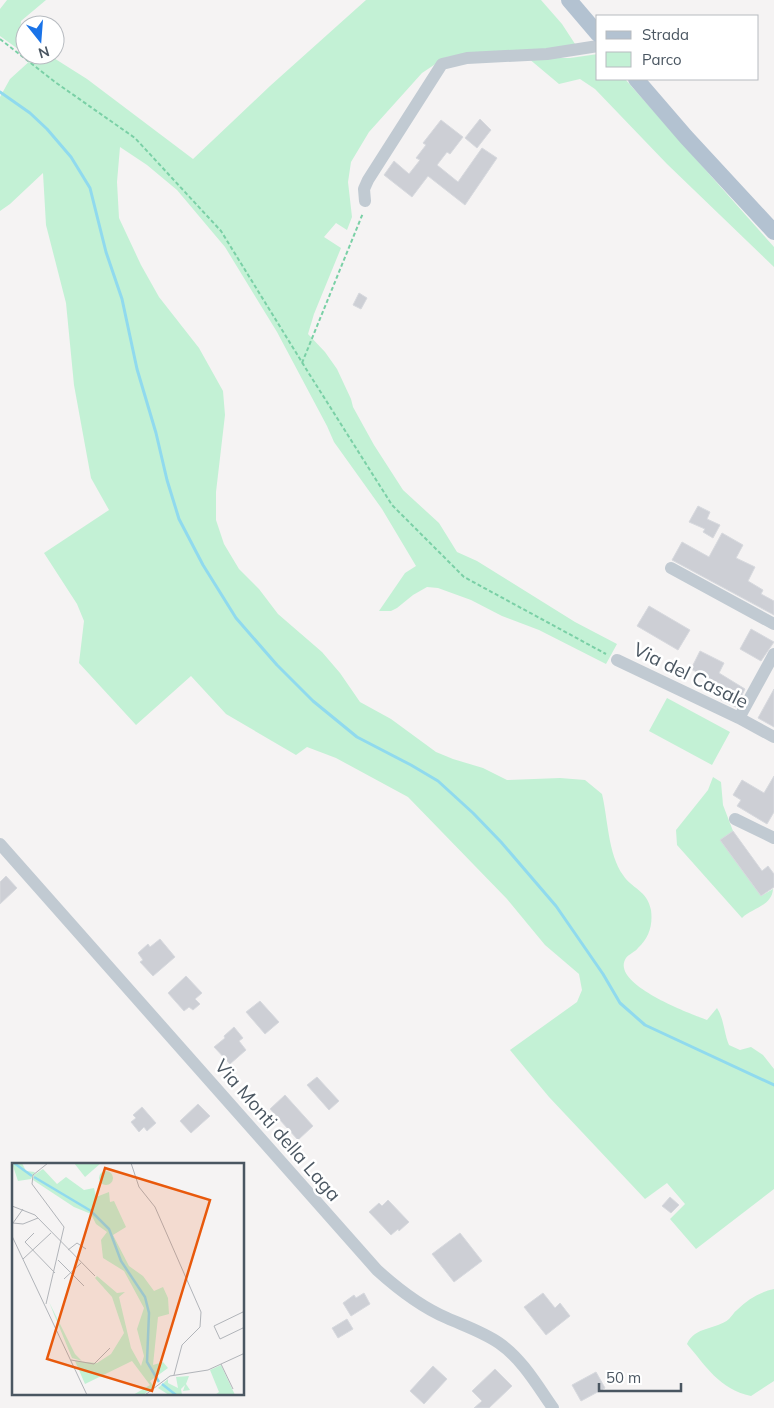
<svg xmlns="http://www.w3.org/2000/svg" width="774" height="1408" viewBox="0 0 774 1408" font-family="Mulish,sans-serif">
	<rect width="100%" height="100%" fill="#f5f3f3"/>
	<path fill="#c3f1d5" d="M 7,0 L 46,0 L 21,21 L 20,33 L 25,37 L 25,54 L 0,36 L 0,9 Z
		M 366,0 L 541,0 L 562,24 L 577,47 L 446,57 L 422,73 L 369,132 L 351,162 L 348,182 L 352,217 L 347,230 L 336,223 L 324,237 L 341,248 L 314,314 L 308,334 L 325,352 L 337,369 L 351,399 L 353,407 L 374,445 L 403,490 L 439,523 L 457,552 L 477,561 L 575,622 L 617,644 L 606,664 L 539,630 L 502,616 L 471,600 L 438,588 L 427,587 L 413,595 L 397,608 L 391,611 L 379,611 L 405,573 L 416,566 L 382,509 L 334,442 L 327,426 L 277,332 L 225,247 L 177,190 L 147,165 L 120,147 L 117,182 L 119,218 L 141,265 L 159,297 L 199,348 L 223,391 L 225,415 L 216,492 L 216,520 L 224,544 L 239,569 L 259,589 L 278,614 L 322,652 L 340,673 L 360,702 L 391,719 L 436,752 L 453,759 L 483,768 L 507,780 L 560,778 L 585,780 L 602,794 C 608,819 608,854 623,875 C 632,889 647,890 651,910 C 653,925 649,938 638,948 C 635,952 629,954 626,958 C 609,984 691,1014 707,1020 L 717,1008 C 724,1019 724,1033 729,1045 L 740,1050 L 751,1047 L 763,1055 L 774,1069 L 774,1189 L 696,1249 L 670,1219 L 685,1204 L 667,1183 L 645,1199 L 549,1097 L 510,1050 L 577,1002 L 582,990 L 579,974 L 545,945 L 507,899 L 408,797 L 336,758 L 307,747 L 296,755 L 226,714 L 191,676 L 136,725 L 79,663 L 84,621 L 77,604 L 44,553 L 109,510 L 91,478 L 74,385 L 66,303 L 46,225 L 43,173 L 10,204 L 0,211 L 0,97 L 10,79 L 32,59 L 26,55 L 49,55 L 87,79 L 193,159 L 270,86 Z
		M 598,54 L 598,79 L 625,79 L 774,247 L 774,267 L 667,164 L 595,89 L 580,79 L 559,84 L 528,58 L 570,58 Z
		M 667,698 L 730,732 L 712,765 L 649,731 Z
		M 713,777 L 721,782 L 723,805 L 733,831 L 721,841 L 761,896 L 773,889 C 772,906 752,908 742,918 L 677,845 L 676,830 L 708,790 Z
		M 774,1289 L 774,1381 L 751,1396 C 719,1389 706,1366 687,1344 C 695,1326 716,1330 729,1319 C 732,1316 734,1312 737,1310 C 748,1299 760,1292 774,1289 Z"/>
	<g fill="none" stroke-linecap="round" stroke-linejoin="round">
		<path stroke="#90daee" stroke-width="3" d="M 0,92 L 30,113 L 47,129 L 71,157 L 90,188 L 106,252 L 122,299 L 137,369 L 156,433 L 167,480 L 179,519 L 203,565 L 236,618 L 277,665 L 313,701 L 357,737 L 411,765 L 438,781 L 473,813 L 501,842 L 556,906 L 603,974 L 620,1003 L 645,1025 L 774,1085"/>
	</g>
	<path fill="#cdcfd5" stroke="#d7d9de" d="M 480,119 L 491,130 L 477,148 L 465,138 Z
		M 441,120 L 463,137 L 450,154 L 447,152 L 437,165 L 458,182 L 482,148 L 497,158 L 465,205 L 428,176 L 412,197 L 384,175 L 394,161 L 409,174 L 420,160 L 416,158 L 426,145 L 423,143 Z
		M 359,293 L 367,298 L 361,309 L 353,305 Z
		M 698,506 L 710,512 L 707,519 L 720,525 L 713,538 L 703,532 L 705,529 L 689,522 Z
		M 722,533 L 743,545 L 736,558 L 755,567 L 748,581 L 763,590 L 761,594 L 774,601 L 774,615 L 672,560 L 682,542 L 709,557 Z
		M 649,606 L 690,630 L 678,650 L 637,626 Z
		M 751,629 L 774,642 L 761,661 L 740,649 Z
		M 700,651 L 724,663 L 719,673 L 745,689 L 736,707 L 721,700 L 728,688 L 691,669 Z
		M 774,689 L 774,727 L 758,718 Z
		M 774,776 L 774,812 L 767,824 L 737,806 L 741,800 L 733,795 L 742,780 L 764,793 Z
		M 733,831 L 762,871 L 768,866 L 774,874 L 774,887 L 761,896 L 720,840 Z
		M 6,876 L 17,888 L 0,904 L 0,882 Z
		M 160,939 L 175,957 L 153,976 L 140,962 L 143,960 L 138,953 L 148,944 L 150,947 Z
		M 186,976 L 202,993 L 195,999 L 200,1004 L 193,1010 L 189,1007 L 184,1011 L 168,993 Z
		M 260,1001 L 279,1022 L 265,1034 L 246,1012 Z
		M 234,1027 L 243,1038 L 239,1041 L 246,1050 L 230,1064 L 214,1047 L 225,1038 L 224,1036 Z
		M 317,1077 L 339,1101 L 329,1110 L 307,1085 Z
		M 285,1095 L 313,1126 L 298,1140 L 270,1109 Z
		M 198,1104 L 210,1116 L 191,1133 L 180,1121 Z
		M 142,1107 L 156,1123 L 147,1131 L 144,1127 L 139,1132 L 131,1122 L 136,1118 L 133,1115 Z
		M 670,1197 L 679,1205 L 671,1213 L 662,1206 Z
		M 388,1200 L 409,1222 L 399,1231 L 398,1229 L 391,1235 L 369,1212 L 379,1203 L 382,1206 Z
		M 460,1233 L 482,1261 L 454,1282 L 432,1254 Z
		M 364,1293 L 370,1304 L 351,1316 L 343,1303 L 354,1295 L 356,1298 Z
		M 543,1293 L 555,1308 L 560,1303 L 570,1316 L 546,1335 L 524,1307 Z
		M 347,1319 L 353,1329 L 338,1338 L 332,1328 Z
		M 433,1366 L 447,1379 L 424,1404 L 410,1391 Z
		M 495,1369 L 512,1386 L 489,1408 L 474,1408 L 482,1401 L 472,1391 Z
		M 596,1372 L 605,1388 L 581,1401 L 572,1385 Z"/>
	<g fill="none" stroke-linecap="round" stroke-linejoin="round">
		<path stroke="#7ad0a6" stroke-width="2" stroke-dasharray="4 2.5" stroke-linecap="butt" d="M 0,39 L 55,82 L 135,138 L 221,231 L 308,372 L 392,505 L 464,577 L 606,654
			M 302,363 L 363,213"/>
		<path stroke="#c1cad2" stroke-width="12" d="M 365,201 L 364,189 L 368,180 L 442,64 L 467,58 L 547,54 L 598,46
			M 671,568 L 774,624
			M 617,660 L 739,718 L 774,737
			M 739,718 L 774,654
			M 735,819 L 774,838
			M 0,844 L 377,1270 C 398,1289 421,1307 447,1318 C 465,1326 483,1332 499,1343 C 522,1359 537,1385 553,1408"/>
		<path stroke="#b3c2d1" stroke-width="16" d="M 569,0 L 598,34
			M 636,79 L 686,137 L 774,232"/>
	</g>
	<g text-anchor="middle" stroke-width="5" stroke-linejoin="round" paint-order="stroke">
		<g font-size="19" fill="#4a5661" stroke="#fff">
			<text transform="translate(691 675) rotate(26)" y="7">Via del Casale</text>
			<text transform="translate(278 1130) rotate(49)" y="7">Via Monti della Laga</text>
		</g>
	</g>
	<g transform="translate(12 1163)">
		<rect width="232" height="232" fill="#f5f3f3"/>
		<path d="M 0,0 L 10,0 L 14,8 L 23,9 L 19,16 L 6,18 ZM 62,0 L 89,0 L 73,14 ZM 31,6 L 45,21 L 54,14 L 72,27 L 82,25 L 84,34 L 97,29 L 98,39 L 102,38 L 114,64 L 101,72 L 117,103 L 131,113 L 142,128 L 151,124 L 156,135 L 157,151 L 146,154 L 141,202 L 151,199 L 156,205 L 138,218 L 142,224 L 131,232 L 121,232 L 138,222 L 120,198 L 73,221 L 63,198 L 85,200 L 99,191 L 112,170 L 100,134 L 83,115 L 85,113 L 105,130 L 113,129 L 107,134 L 119,185 L 129,203 L 132,193 L 125,166 L 132,145 L 112,108 L 91,95 L 89,77 L 95,69 L 84,61 L 79,51 L 62,44 L 21,17 L 22,12 ZM87 15a7 7 0 1 1 14 0a7 7 0 1 1-14 0ZM 37,139 L 63,191 L 70,198 L 60,195 ZM 209,202 L 223,232 L 203,232 L 207,229 L 198,207 ZM 164,214 L 177,213 L 174,221 L 178,227 L 171,228 L 173,222 L 169,226 L 170,232 L 157,232 L 146,225 L 156,216 L 156,220 L 166,225 Z" fill="#c3f1d5"/>
		<path fill="none" stroke="#90daee" stroke-width="2.5" d="M 2,0 L 20,13M 22,14 L 79,48 L 97,66 L 109,98 L 133,134 L 137,150 L 135,199 L 147,219M 150,221 L 164,232"/>
		<path fill="none" stroke="#b1b4b9" stroke-width="1" d="M 119,0 L 127,24 L 143,44 L 189,149 L 188,164 L 170,182 L 162,212M 0,43 L 23,52 L 83,113M 1,60 L 11,61 L 26,55M 1,60 L 11,46M 22,70 L 13,79 L 43,110M 0,73 L 75,232M 56,87 L 65,80 L 74,86M 11,96 L 39,70M 46,97 L 72,123M 52,116 L 69,100M 34,141 L 52,64 L 20,21 L 21,12 L 36,0M 233,148 L 202,163 L 208,176 L 233,164M 59,197 L 82,201 L 98,185M 209,201 L 221,226M 133,232 L 158,213 L 196,207 L 233,190"/>
		<path fill="#e8590c" fill-opacity="0.15" stroke="#e8590c" stroke-width="2.5" d="M 93,5 L 198,37 L 140,228 L 35,196 Z"/>
		<rect width="232" height="232" fill="none" stroke="#4a5661" stroke-width="2.5"/>
	</g>
	<rect x="596" y="15" width="162" height="65" fill="#ffffff" stroke="#b7bbc0"/>
	<rect x="606" y="31" width="25" height="8" fill="#b3c2d1" stroke="#b7bbc0"/>
	<text x="642" y="40" font-size="15" fill="#4a5661">Strada</text>
	<rect x="606" y="52" width="25" height="15" fill="#c3f1d5" stroke="#b7bbc0"/>
	<text x="642" y="65" font-size="15" fill="#4a5661">Parco</text>
	<g transform="translate(40 40) rotate(163)"><circle r="24" fill="#ffffff" stroke="#b7bbc0"/>
	<path d="M0-4L9 19L0 12L-9 19Z" fill="#1a73e8"/>
	<text y="-8" font-size="14" font-weight="bold" text-anchor="middle" fill="#4a5661">N</text>
	</g>
	<path d="M599 1383v8h82v-8" fill="none" stroke="#4a5661" stroke-width="2.5"/>
	<text x="606" y="1383" font-size="15" fill="#4a5661" stroke="#ffffff" stroke-width="4" paint-order="stroke">50 m</text>
</svg>
